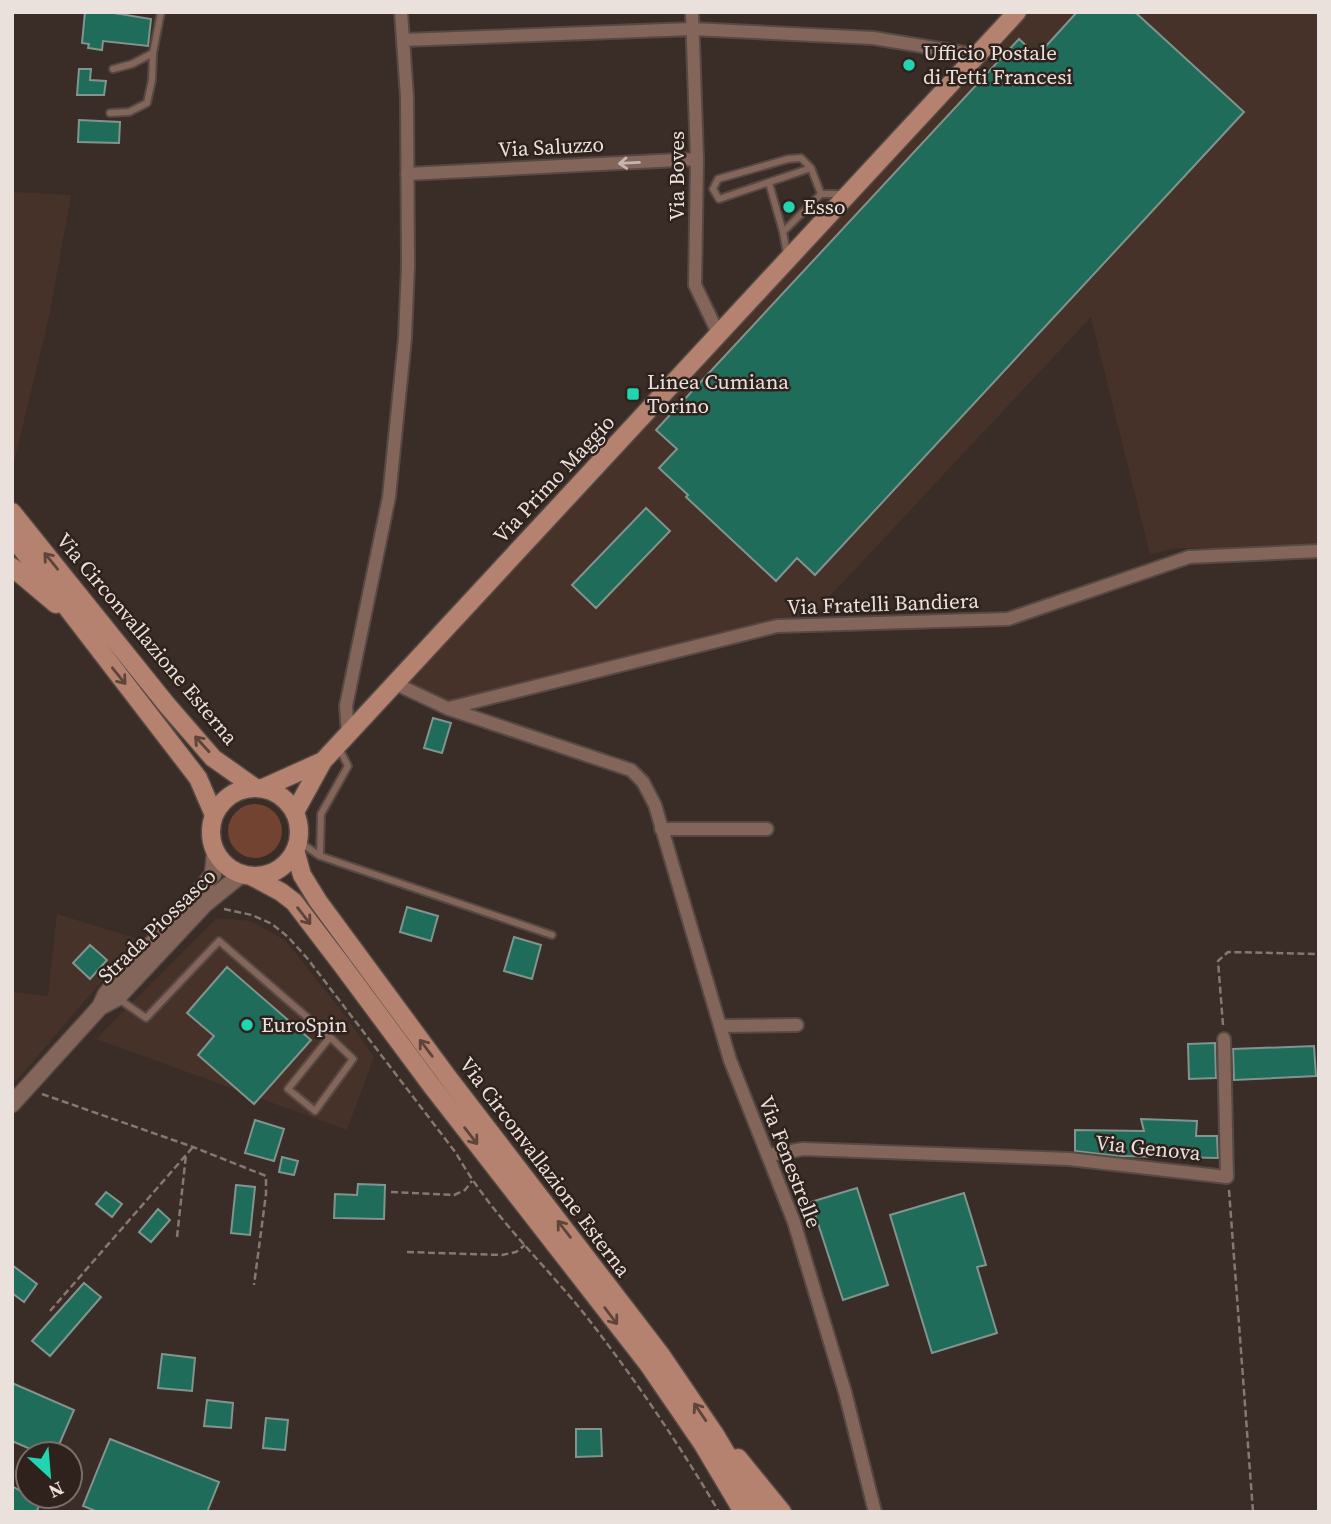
<svg xmlns="http://www.w3.org/2000/svg" width="1331" height="1524" viewBox="0 0 1331 1524" font-family="'Source Serif 4',serif">
	<rect width="100%" height="100%" fill="#3a2c26"/>
	<path fill="#47322a" d="M 1017,12 L 1319,12 L 1319,548 L 1178,548 L 1150,554 L 1091,317 L 815,612 L 449,709 L 396,684 Z
		M 12,192 L 71,195 L 50,312 L 12,471 Z
		M 57,914 L 138,939 L 16,1081 L 12,1080 L 12,992 L 48,996 Z
		M 217,918 L 251,921 L 285,940 L 343,1013 L 374,1057 L 347,1130 L 96,1039 Z"/>
	<path fill="#724330" d="M228 831a27 27 0 1 1 54 0a27 27 0 1 1-54 0Z"/>
	<path fill="#1f6c5a" stroke="#81948e" stroke-width="2" d="M 85,12 L 108,12 L 151,19 L 148,46 L 103,41 L 102,50 L 88,48 L 89,44 L 82,43 Z
		M 1077,12 L 1135,12 L 1244,112 L 815,575 L 797,558 L 776,581 L 686,497 L 688,495 L 659,468 L 677,449 L 656,430 L 1019,39 L 1037,56 Z
		M 79,69 L 91,69 L 90,80 L 106,81 L 104,95 L 77,95 Z
		M 79,120 L 120,122 L 119,143 L 78,142 Z
		M 646,508 L 670,531 L 596,608 L 572,585 Z
		M 433,718 L 451,723 L 442,753 L 424,748 Z
		M 407,907 L 438,916 L 431,941 L 400,932 Z
		M 514,937 L 541,945 L 532,979 L 504,971 Z
		M 90,945 L 107,960 L 90,979 L 73,963 Z
		M 227,967 L 311,1040 L 254,1104 L 198,1055 L 214,1036 L 187,1013 Z
		M 1215,1043 L 1216,1078 L 1189,1079 L 1188,1044 Z
		M 1314,1046 L 1316,1076 L 1234,1080 L 1233,1049 Z
		M 1141,1119 L 1197,1121 L 1196,1136 L 1217,1136 L 1218,1158 L 1117,1156 L 1075,1151 L 1075,1130 L 1144,1131 Z
		M 255,1120 L 284,1129 L 274,1161 L 245,1153 Z
		M 282,1157 L 298,1161 L 294,1175 L 279,1172 Z
		M 358,1184 L 385,1185 L 384,1219 L 334,1218 L 335,1194 L 357,1195 Z
		M 236,1185 L 255,1187 L 250,1235 L 231,1233 Z
		M 857,1188 L 888,1285 L 843,1300 L 811,1202 Z
		M 106,1192 L 122,1204 L 112,1217 L 96,1204 Z
		M 964,1193 L 986,1265 L 977,1267 L 997,1333 L 932,1353 L 890,1215 Z
		M 158,1209 L 170,1220 L 151,1242 L 139,1232 Z
		M 12,1265 L 37,1284 L 24,1302 L 12,1293 Z
		M 84,1283 L 101,1297 L 50,1356 L 32,1341 Z
		M 162,1354 L 195,1358 L 192,1391 L 158,1388 Z
		M 12,1383 L 74,1410 L 55,1454 L 42,1454 L 12,1441 Z
		M 207,1400 L 233,1403 L 231,1428 L 204,1426 Z
		M 266,1418 L 288,1420 L 285,1450 L 263,1448 Z
		M 576,1429 L 601,1429 L 602,1456 L 576,1457 Z
		M 110,1439 L 219,1482 L 207,1512 L 98,1512 L 83,1506 Z
		M 12,1486 L 41,1503 L 36,1512 L 12,1512 Z"/>
	<g fill="none" stroke-linecap="round" stroke-linejoin="round">
		<defs>
			<path id="service" d="M 113,69 L 132,64 L 153,53 L 161,12
				M 110,113 L 129,112 L 147,103 L 152,80 L 153,53
				M 811,168 L 801,158 L 788,159 L 718,179 L 713,189 L 719,199 L 811,168 L 821,194
				M 769,183 L 783,232
				M 787,254 L 783,232 L 821,194 L 843,194
				M 298,841 L 320,856 L 552,935
				M 320,856 L 321,814 L 348,766 L 339,748
				M 119,999 L 146,1018 L 219,941 L 330,1037 L 288,1089 L 315,1111 L 353,1059 L 330,1037"/>
			<path id="minor" d="M 692,12 L 697,159 L 695,285 L 719,335
				M 403,40 L 692,29 L 873,38 L 977,55
				M 407,174 L 697,159
				M 396,684 L 449,709 L 631,770 L 643,782 L 655,805 L 730,1060 L 794,1222 L 845,1392 L 875,1512
				M 449,708 L 777,626 L 1008,619 L 1189,557 L 1319,551
				M 348,735 L 346,706 L 389,497 L 405,338 L 408,266 L 407,97 L 401,12
				M 661,829 L 767,829
				M 720,1026 L 797,1025
				M 769,1155 L 803,1149 L 1069,1159 L 1227,1177 L 1224,1039"/>
			<path id="tertiary" d="M 100,1007 L 106,994 L 195,897 L 213,874 L 215,852
				M 12,1104 L 100,1007 L 117,998 L 205,904 L 242,874"/>
			<path id="secondary" d="M 12,512 L 167,705 L 213,758 L 254,787
				M 12,536 L 198,778 L 214,815
				M 12,567 L 56,604
				M 263,788 L 323,761
				M211 832a44 44 0 1 1 88 0a44 44 0 1 1-88 0Z
				M 295,812 L 323,761 L 1017,12
				M 295,850 L 302,875 L 318,901 L 447,1076 L 661,1355 L 716,1436 L 761,1512
				M 251,876 L 281,892 L 294,902 L 342,965 L 431,1085 L 648,1364 L 702,1443 L 743,1512
				M 738,1458 L 782,1512"/>
		</defs>
		<use href="#service" stroke="#564943" stroke-width="10"/>
		<use href="#minor" stroke="#564943" stroke-width="16"/>
		<use href="#tertiary" stroke="#564943" stroke-width="19"/>
		<use href="#secondary" stroke="#564943" stroke-width="21"/>
		<path stroke="#847873" stroke-width="2.5" stroke-dasharray="7 3.5" stroke-linecap="butt" d="M 224,909 L 252,915 L 272,924 L 288,937 L 307,958 L 456,1153 C 490,1214 543,1262 586,1316 C 635,1379 679,1444 719,1512
			M 1223,1025 L 1218,961 L 1228,952 L 1319,954
			M 42,1094 L 193,1147 L 266,1176 L 266,1194 L 254,1285
			M 1229,1190 L 1253,1512
			M 391,1192 L 454,1195 L 465,1190 L 472,1181
			M 177,1237 L 186,1155
			M 407,1252 L 502,1255 L 516,1252 L 525,1245
			M 50,1311 L 193,1147"/>
		<use href="#service" stroke="#846559" stroke-width="6"/>
		<use href="#minor" stroke="#846559" stroke-width="12"/>
		<use href="#tertiary" stroke="#846559" stroke-width="16"/>
		<use href="#secondary" stroke="#b4826f" stroke-width="18"/>
	</g>
	<defs><path id="oneway-shaft" d="M-6 0H5M1.5-3L5.5 0L1.5 3" fill="none" stroke-width="1.6" stroke-linecap="round" stroke-linejoin="round" transform="scale(1.75)"/></defs>
	<use stroke="#c6b6af" href="#oneway-shaft" transform="translate(629 163) rotate(177)"/>
	<g stroke="#5e443a">
		<use href="#oneway-shaft" transform="translate(51 561) rotate(-129)"/>
		<use href="#oneway-shaft" transform="translate(119 676) rotate(51)"/>
		<use href="#oneway-shaft" transform="translate(202 744) rotate(-132)"/>
		<use href="#oneway-shaft" transform="translate(304 916) rotate(52)"/>
		<use href="#oneway-shaft" transform="translate(426 1048) rotate(-127)"/>
		<use href="#oneway-shaft" transform="translate(471 1136) rotate(52)"/>
		<use href="#oneway-shaft" transform="translate(564 1229) rotate(-128)"/>
		<use href="#oneway-shaft" transform="translate(611 1316) rotate(53)"/>
		<use href="#oneway-shaft" transform="translate(700 1412) rotate(-124)"/>
	</g>
	<g fill="#21d5b0" stroke="#2f221d" stroke-width="2.5">
		<circle cx="909" cy="65" r="7"/>
		<circle cx="789" cy="207" r="7"/>
		<rect x="626" y="387" width="14" height="14" rx="3.5"/>
		<circle cx="247" cy="1025" r="7"/>
	</g>
	<g text-anchor="middle" stroke-width="5" stroke-linejoin="round" paint-order="stroke">
		<g font-size="21" fill="#eae1dd" stroke="#2f221d" text-anchor="start">
			<text x="923" y="60">Ufficio Postale<tspan x="923" dy="24">di Tetti Francesi</tspan></text>
			<text x="803" y="214">Esso</text>
			<text x="647" y="389">Linea Cumiana<tspan x="647" dy="24">Torino</tspan></text>
			<text x="261" y="1032">EuroSpin</text>
		</g>
		<g font-size="21" fill="#eae1dd" stroke="#2f221d">
			<text transform="translate(551 147) rotate(-3)" y="7">Via Saluzzo</text>
			<text transform="translate(677 176) rotate(-90)" y="7">Via Boves</text>
			<text transform="translate(554 479) rotate(-47)" y="7">Via Primo Maggio</text>
			<text transform="translate(883 604) rotate(-2)" y="7">Via Fratelli Bandiera</text>
			<text transform="translate(147 639) rotate(50)" y="7">Via Circonvallazione Esterna</text>
			<text transform="translate(157 926) rotate(-44)" y="7">Strada Piossasco</text>
			<text transform="translate(1148 1148) rotate(6)" y="7">Via Genova</text>
			<text transform="translate(790 1162) rotate(69)" y="7">Via Fenestrelle</text>
			<text transform="translate(545 1167) rotate(53)" y="7">Via Circonvallazione Esterna</text>
		</g>
	</g>
	<rect width="1331" height="1524" fill="none" stroke="#eae1dd" stroke-width="28"/>
	<g transform="translate(49 1475) rotate(154)"><circle r="33" fill="#2f221d" stroke="#7a6e6a" stroke-width="2"/>
	<path d="M0-5L12 26L0 18L-12 26Z" fill="#21d5b0"/>
	<text y="-10" font-size="19" font-weight="bold" text-anchor="middle" fill="#eae1dd">N</text>
	</g>
</svg>
